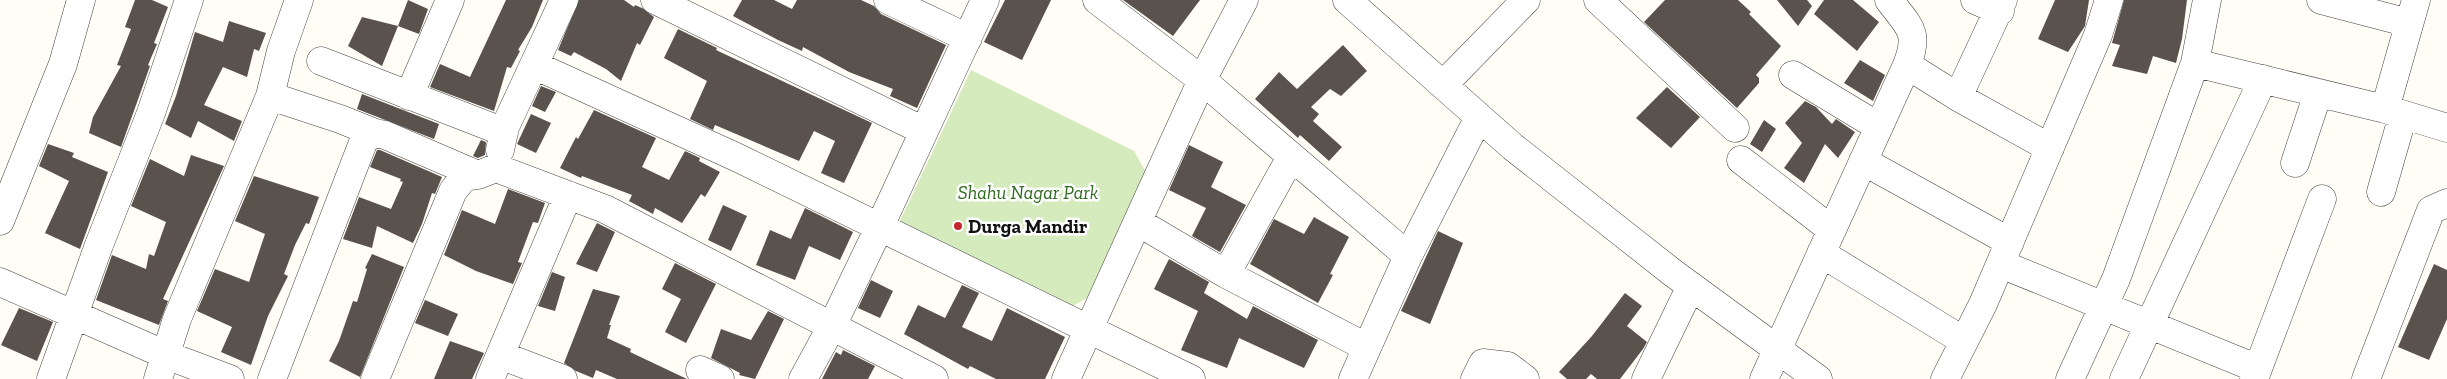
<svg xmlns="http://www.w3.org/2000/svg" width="2447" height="379" viewBox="0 0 2447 379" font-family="'Zilla Slab',serif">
	<rect width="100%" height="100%" fill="#fffdf5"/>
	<path fill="#d5ebbd" d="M 971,70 L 1134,151 L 1146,172 L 1087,298 L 1071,307 L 899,223 Z"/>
	<path fill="#5a524d" d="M 135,0 L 152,0 L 168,7 L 154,43 L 157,44 L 148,65 L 150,66 L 121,147 L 89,133 L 93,117 L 121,66 L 117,65 L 131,29 L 125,27 Z
		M 408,0 L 428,9 L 419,34 L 398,26 Z
		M 506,0 L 543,0 L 532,27 L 518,50 L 520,51 L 511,68 L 507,67 L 494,111 L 430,87 L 440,64 L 470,77 Z
		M 579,0 L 624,0 L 634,7 L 635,5 L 642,8 L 654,17 L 640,45 L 637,43 L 621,81 L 606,69 L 574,52 L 571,56 L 558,50 Z
		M 742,0 L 774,0 L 792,9 L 797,0 L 861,0 L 874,6 L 881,14 L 946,45 L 917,108 L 890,96 L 893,89 L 849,72 L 803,47 L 802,51 L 778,40 L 733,16 Z
		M 1005,0 L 1051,0 L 1022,60 L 984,42 Z
		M 1123,0 L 1200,0 L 1173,36 Z
		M 1665,0 L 1738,0 L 1751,12 L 1749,14 L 1781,46 L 1756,75 L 1759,78 L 1759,83 L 1737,108 L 1644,22 Z
		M 1777,0 L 1807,0 L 1812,6 L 1798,26 Z
		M 1824,0 L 1853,0 L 1879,22 L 1857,51 L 1814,14 Z
		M 2055,0 L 2089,0 L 2085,26 L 2068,52 L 2038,39 Z
		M 2124,0 L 2187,0 L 2182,39 L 2176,63 L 2153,56 L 2147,74 L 2112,66 L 2120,45 L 2112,43 Z
		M 362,17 L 398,26 L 382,66 L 348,46 Z
		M 229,21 L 266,33 L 259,51 L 254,49 L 247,77 L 223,67 L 204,105 L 242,121 L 234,141 L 198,121 L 191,138 L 165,124 L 176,96 L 195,32 L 223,42 Z
		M 678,29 L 717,48 L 716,50 L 872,123 L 844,183 L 821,173 L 835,141 L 814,131 L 799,161 L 715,125 L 713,130 L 690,119 L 707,81 L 664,58 Z
		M 1343,45 L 1367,71 L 1341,96 L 1330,89 L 1311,107 L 1319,114 L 1313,121 L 1342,147 L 1329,161 L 1300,135 L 1298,138 L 1255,99 L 1279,72 L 1297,89 Z
		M 1860,60 L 1885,75 L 1873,101 L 1844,83 Z
		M 541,86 L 556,92 L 545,112 L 532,106 Z
		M 1667,87 L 1700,117 L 1671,148 L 1636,118 Z
		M 362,94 L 439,124 L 434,139 L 357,109 Z
		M 1805,101 L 1816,107 L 1832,124 L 1836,119 L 1855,132 L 1838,158 L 1825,144 L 1804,183 L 1784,168 L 1802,143 L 1785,123 Z
		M 594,110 L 656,138 L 642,167 L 669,180 L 685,151 L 700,158 L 699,161 L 720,172 L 705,197 L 701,194 L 682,223 L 655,208 L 653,214 L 629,201 L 632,195 L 582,176 L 581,178 L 560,168 L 576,137 L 578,139 Z
		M 531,114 L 551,123 L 536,153 L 517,144 Z
		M 1764,120 L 1776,129 L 1762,152 L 1750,144 Z
		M 481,140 L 486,142 L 485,155 L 478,158 L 473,156 Z
		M 48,144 L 74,153 L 72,157 L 108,172 L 80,249 L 45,233 L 69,181 L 39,166 Z
		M 1189,145 L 1223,162 L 1211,187 L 1246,205 L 1220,252 L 1192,236 L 1206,208 L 1169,190 Z
		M 377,150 L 380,150 L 442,177 L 435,194 L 432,193 L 422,224 L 413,243 L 377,226 L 372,248 L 343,239 L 359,197 L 391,209 L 403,182 L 400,181 L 401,179 L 370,167 Z
		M 191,155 L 224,166 L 163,299 L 168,301 L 159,325 L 96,300 L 112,255 L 146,269 L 149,254 L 154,256 L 166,222 L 131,206 L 150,159 L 184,176 Z
		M 254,176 L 319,197 L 309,224 L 306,223 L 295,245 L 284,274 L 288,276 L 268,316 L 251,365 L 221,352 L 232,327 L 197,311 L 215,269 L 249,282 L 265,234 L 235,221 Z
		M 508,189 L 545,203 L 538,223 L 533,222 L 518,262 L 522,263 L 513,284 L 476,271 L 444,255 L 462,210 L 495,224 Z
		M 723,205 L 747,216 L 731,251 L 708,240 Z
		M 805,208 L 853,232 L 840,260 L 809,246 L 795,280 L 756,265 L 770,230 L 791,239 Z
		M 1314,217 L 1349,237 L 1330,274 L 1333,275 L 1318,303 L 1250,264 L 1274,219 L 1304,234 Z
		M 597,223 L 615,232 L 597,272 L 576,264 Z
		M 1438,231 L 1463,243 L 1430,324 L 1401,311 Z
		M 372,254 L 404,267 L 360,377 L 329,361 L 339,341 L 353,301 L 357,302 L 367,269 L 365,268 Z
		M 1169,259 L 1209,282 L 1204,293 L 1247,319 L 1253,306 L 1318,340 L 1304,368 L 1239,338 L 1227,368 L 1181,350 L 1198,311 L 1154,289 Z
		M 675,263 L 716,284 L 686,343 L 665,332 L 681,299 L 662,289 Z
		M 2434,264 L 2447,270 L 2447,319 L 2429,360 L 2398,347 Z
		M 552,272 L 565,277 L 555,311 L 538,306 Z
		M 871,280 L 893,291 L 880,318 L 858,308 Z
		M 962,285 L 979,293 L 962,327 L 992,341 L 1007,308 L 1065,337 L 1045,379 L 996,379 L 970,366 L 968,369 L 904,334 L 918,305 L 945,318 Z
		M 593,289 L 620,296 L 609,325 L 611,325 L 607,338 L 631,349 L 630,352 L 687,379 L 617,379 L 596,370 L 593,378 L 576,371 L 564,363 Z
		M 1625,293 L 1642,306 L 1627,326 L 1647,342 L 1643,349 L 1620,379 L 1597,379 L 1591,374 L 1586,379 L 1567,379 L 1559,372 L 1592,336 Z
		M 425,300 L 458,314 L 448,336 L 415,323 Z
		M 19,308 L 53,322 L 37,361 L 1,345 Z
		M 768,311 L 784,319 L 755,379 L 739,375 L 740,373 L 711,358 L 721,329 L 751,340 Z
		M 450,341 L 484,353 L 472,379 L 434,379 Z
		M 843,350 L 875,366 L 868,379 L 822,379 L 836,352 L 841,355 Z"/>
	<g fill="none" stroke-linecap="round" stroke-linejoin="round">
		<defs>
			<path id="minor" d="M 655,0 L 924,131
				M 888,0 L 968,38
				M 1097,0 L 1202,80 L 1408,256
				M 1347,0 L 1513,147 L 1673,273 L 1818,379
				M 1598,0 L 1735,128
				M 1889,0 C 1909,27 1920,31 1907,65
				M 1975,0 L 2000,11
				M 2003,0 L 1958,97 L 2050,148
				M 2321,0 L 2409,23
				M 2416,0 L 2385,109 L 2447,128
				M 321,61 L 504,132
				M 2195,63 L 2385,109
				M 534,65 L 736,157 L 1191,379
				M 1793,75 L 1879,127
				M 1443,85 L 1526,0
				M 270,96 L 340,119 L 375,133
				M 409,96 L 450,0
				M 500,150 L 505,127 L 564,0
				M 1741,160 L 1832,230
				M 1863,161 L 2010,242
				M 2295,163 L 2318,93
				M 2381,192 L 2403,115
				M 0,221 L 63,64 L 81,0
				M 1138,222 L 1226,274 L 1366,347
				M 1821,253 L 1964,341
				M 2001,264 L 2258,369
				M 1226,274 L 1291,157
				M 0,282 L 166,355 L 230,379
				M 500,355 L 563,379
				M 700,370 L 720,379
				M 51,379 L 99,245 L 151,113 L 189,0
				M 158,379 L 177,319 L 270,96 L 281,51 L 299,0
				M 272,379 L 364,140 L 375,133 L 385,135 L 478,175
				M 375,379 L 453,191 L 464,177 L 478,175 L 496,168 L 605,209 L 934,379
				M 490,379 L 568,195
				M 803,379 L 832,326 L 880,226 L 985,0
				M 1066,379 L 1202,80 L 1244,0
				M 1353,379 L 1408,256 L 1479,117
				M 1475,379 L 1483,363 L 1508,366 L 1525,379
				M 1646,379 L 1691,286
				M 1764,379 L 1907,65 L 1958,97
				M 1945,379 L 1983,304 L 2098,35 L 2109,0
				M 2070,379 L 2116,279 L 2195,63 L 2207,0
				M 2124,379 L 2263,79
				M 2254,379 L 2322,199
				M 2366,379 L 2431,210 L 2447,203"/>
		</defs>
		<use href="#minor" stroke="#444" stroke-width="29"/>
		<use href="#minor" stroke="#fff" stroke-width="28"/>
	</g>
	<circle fill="#c4262e" stroke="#fff" stroke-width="2" cx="958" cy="226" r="5"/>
	<g text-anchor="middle" stroke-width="5" stroke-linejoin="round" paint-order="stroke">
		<g font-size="19" font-style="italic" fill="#2f6b1f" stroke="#fff">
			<text x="1028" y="199">Shahu Nagar Park</text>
		</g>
		<g font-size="19" font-weight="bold" fill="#111" stroke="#fff" text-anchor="start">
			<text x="968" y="233">Durga Mandir</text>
		</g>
	</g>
</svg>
